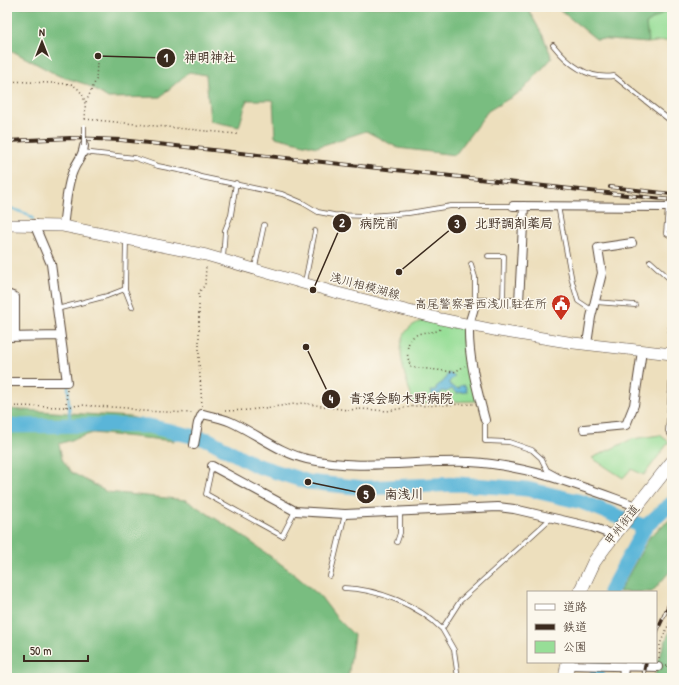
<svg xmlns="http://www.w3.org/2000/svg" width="679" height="685" viewBox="0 0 679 685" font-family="'Patrick Hand','Klee One',sans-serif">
	<rect width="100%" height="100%" fill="#fbf7ec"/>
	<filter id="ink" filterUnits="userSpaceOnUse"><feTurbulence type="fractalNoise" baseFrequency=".025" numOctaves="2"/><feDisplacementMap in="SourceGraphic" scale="8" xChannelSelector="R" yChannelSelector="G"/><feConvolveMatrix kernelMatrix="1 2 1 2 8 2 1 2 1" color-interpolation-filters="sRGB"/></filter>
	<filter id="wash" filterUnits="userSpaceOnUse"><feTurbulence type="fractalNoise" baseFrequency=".012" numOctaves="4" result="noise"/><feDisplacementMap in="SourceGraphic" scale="16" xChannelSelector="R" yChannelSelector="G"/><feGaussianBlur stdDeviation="0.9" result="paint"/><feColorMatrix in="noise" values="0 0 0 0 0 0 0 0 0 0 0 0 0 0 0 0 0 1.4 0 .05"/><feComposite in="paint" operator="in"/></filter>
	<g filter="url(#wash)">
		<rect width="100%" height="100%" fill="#eddfbd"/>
		<path fill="#97de97" stroke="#69845a" d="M 668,7 L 672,7 L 672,40 L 648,43 L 646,24 L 669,9 Z
			M 424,319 L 467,329 L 468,361 L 476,401 L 413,403 C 408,382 392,348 408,329 C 412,325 419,322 424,319 Z
			M 660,435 L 669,442 L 644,475 L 631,469 L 623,478 L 592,458 L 632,439 Z"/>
		<path fill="#79bd80" stroke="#5a744f" d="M 7,7 L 527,7 L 543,36 L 552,58 L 522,91 L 488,111 L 455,155 L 398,148 L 366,131 L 317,147 L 275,137 L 273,100 L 247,100 L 239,127 L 210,121 L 206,75 L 189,72 L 160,97 L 108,98 L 85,84 L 57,75 L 7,48 Z
			M 556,7 L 668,7 L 669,9 L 646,24 L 648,43 L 596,39 Z
			M 7,409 L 130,417 L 167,426 L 174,441 L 93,433 L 59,444 L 62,459 L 71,472 L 107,492 L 186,500 L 240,534 L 289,570 L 320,596 L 336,617 L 354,635 L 348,678 L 7,678 Z
			M 672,518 L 672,569 L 652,592 L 619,592 L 650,536 Z
			M 672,626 L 672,678 L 655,678 L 656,664 Z"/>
		<path fill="#5ab5d8" stroke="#4a707b" d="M 448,373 L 455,376 L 449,382 L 451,386 L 459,389 L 460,386 L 465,385 L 467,392 L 456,393 L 452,389 L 446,392 L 442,391 L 440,394 L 432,395 L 431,391 L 436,390 L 436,387 L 444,381 Z"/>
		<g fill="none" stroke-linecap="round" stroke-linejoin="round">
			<path stroke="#5ab5d8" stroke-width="2.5" d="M 7,207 L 27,214 L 33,219
				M 68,385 L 70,425"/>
			<path stroke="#5ab5d8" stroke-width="15" d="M 7,426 L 92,425 L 149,426 L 209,440 L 255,465 L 308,482 L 364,488 L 458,484 L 527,489 L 582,502 L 645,527
				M 610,592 L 645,527 L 672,503
				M 597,678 L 598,662"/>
		</g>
	</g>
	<g filter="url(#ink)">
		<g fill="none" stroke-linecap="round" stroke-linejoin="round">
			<defs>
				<path id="service" d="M 553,45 C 568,64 588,80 614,76 L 672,122
					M 83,152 L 135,158 L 158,166 L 188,172 L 201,177 L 282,194 L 303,203 L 318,212 L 334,215 L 368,216 L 409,213 L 451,206 L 513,206
					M 558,206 L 572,281 L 578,301 L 593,311
					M 668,207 L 666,233 L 672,237
					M 126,240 L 125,289 L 132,307
					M 488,256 L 504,256 L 503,302
					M 223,259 L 225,230 L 231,215 L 236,183
					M 650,261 L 672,281
					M 471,264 L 475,277 L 475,302
					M 255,267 L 264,225
					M 305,282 L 315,231
					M 595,302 L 635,305
					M 57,309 L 107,296 L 125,289
					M 672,372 L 668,431 L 672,437
					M 485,420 L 485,441 L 509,442 L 532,450 L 541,458 L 547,470 L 560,477
					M 212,466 L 206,494 L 282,536 L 295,511
					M 397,542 L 400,533 L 400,512
					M 330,576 L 345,514
					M 344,588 C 378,589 418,605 442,629
					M 458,678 L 454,650 L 442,629 L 460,601 L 550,519"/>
				<path id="minor" d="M 513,206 L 668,207
					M 63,226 C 66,209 66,187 73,171 C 77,161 83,157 84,146
					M 7,294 L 15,297 L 15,337
					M 7,337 L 60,336
					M 587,344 L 591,317 L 602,273 L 598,248 L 632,243
					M 7,382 L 67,382 L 51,264 L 34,224
					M 485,420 C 477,389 468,358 469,326 C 470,318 474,311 475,302 L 519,302 L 524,206
					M 584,429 L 626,425 L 634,405 L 642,351
					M 194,445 L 198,423 L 202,414 C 211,416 222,418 231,422 C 257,434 280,453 307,459 C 361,471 416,460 470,462 C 528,465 582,487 636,506
					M 212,466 L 295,511 L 345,514 L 498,507 L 514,509 L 592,527 L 613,535
					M 567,665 L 658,667
					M 623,678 L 624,667"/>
				<path id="secondary" d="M 7,225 L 63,226 L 206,255 L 334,292 L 441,319 L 499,331 L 574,343 L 672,354"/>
				<path id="trunk" d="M 580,592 L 594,562 L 604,548 L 672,462
					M 565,678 L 568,662"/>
			</defs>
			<use href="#service" stroke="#564536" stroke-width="5.5"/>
			<use href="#minor" stroke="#564536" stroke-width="10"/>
			<use href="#secondary" stroke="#564536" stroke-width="12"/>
			<use href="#trunk" stroke="#564536" stroke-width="14"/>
			<path stroke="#564536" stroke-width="1.5" stroke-dasharray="1 3" stroke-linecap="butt" d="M 7,81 L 71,84 C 86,92 86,104 85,120
				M 86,102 L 96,80 L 97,62
				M 85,119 L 237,134
				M 440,329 C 436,333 428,331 422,333 C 405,336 405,354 411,367 L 454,372 L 465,366
				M 668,344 L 669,309 L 672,308
				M 7,406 L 66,407 L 81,405 L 127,408 L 141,411 L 193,413
				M 202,406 L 199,362 L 199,292 L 205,285 L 206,266
				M 66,407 L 67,389
				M 225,411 L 249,410 L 303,403 L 347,410 L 362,409 L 387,411 L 415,406 L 473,404
				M 659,658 L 660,644 L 672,617
				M 666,666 L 672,666"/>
			<use href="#service" stroke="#fff" stroke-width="4"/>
			<use href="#minor" stroke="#fff" stroke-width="8"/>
			<use href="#secondary" stroke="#fff" stroke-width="11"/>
			<use href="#trunk" stroke="#fff" stroke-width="13"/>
			<defs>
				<path id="rail" d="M 7,141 L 71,138 L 121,140 L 672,200
					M 610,187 L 672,194
					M 656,633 L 672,598
					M 643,678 L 646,662"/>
			</defs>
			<use href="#rail" stroke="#3b2a1e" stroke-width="4"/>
			<use href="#rail" stroke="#fbf7ec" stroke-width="2.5" stroke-dasharray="8" stroke-linecap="butt"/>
			<defs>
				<path id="service-bridge" d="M 84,146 L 84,126"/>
			</defs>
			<use href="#service-bridge" stroke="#564536" stroke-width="5.5" stroke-linecap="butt"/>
			<use href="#service-bridge" stroke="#fff" stroke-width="4"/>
		</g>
	</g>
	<defs>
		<symbol id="civic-pin" viewBox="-11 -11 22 30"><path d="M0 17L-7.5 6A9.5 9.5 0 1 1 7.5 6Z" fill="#c8321e" stroke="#fbf7ec"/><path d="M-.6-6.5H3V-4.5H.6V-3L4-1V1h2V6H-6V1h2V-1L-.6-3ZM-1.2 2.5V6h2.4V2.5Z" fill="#fff"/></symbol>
	</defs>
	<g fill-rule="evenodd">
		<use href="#civic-pin" x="550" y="293" width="22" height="30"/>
	</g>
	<g text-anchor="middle" stroke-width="3" stroke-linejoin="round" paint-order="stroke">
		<g font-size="12" fill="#3b2a1e" stroke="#fbf7ec">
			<text transform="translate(365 286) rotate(15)" y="4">浅川相模湖線</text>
			<text transform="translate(622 525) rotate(-52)" y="4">甲州街道</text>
		</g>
		<g font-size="12" fill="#3b2a1e" stroke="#fbf7ec" text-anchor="end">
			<text x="547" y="308">高尾警察署西浅川駐在所</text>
		</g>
	</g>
	<path fill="none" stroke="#3b2a1e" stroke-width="1.5" d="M98 56L166 58M313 290L342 223M399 272L457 224M306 347L331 399M308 482L366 494"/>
	<g fill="#3b2a1e" stroke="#fbf7ec" stroke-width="1.5">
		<circle cx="98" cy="56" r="4"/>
		<circle cx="313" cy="290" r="4"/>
		<circle cx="399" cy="272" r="4"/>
		<circle cx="306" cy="347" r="4"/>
		<circle cx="308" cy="482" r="4"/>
		<circle cx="166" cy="58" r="10"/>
		<circle cx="342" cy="223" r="10"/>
		<circle cx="457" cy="224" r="10"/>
		<circle cx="331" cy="399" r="10"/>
		<circle cx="366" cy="494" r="10"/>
	</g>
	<g font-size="12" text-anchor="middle" font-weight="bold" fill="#fff">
		<text x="166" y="62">1</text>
		<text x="342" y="227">2</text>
		<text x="457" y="228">3</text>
		<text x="331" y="403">4</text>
		<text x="366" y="499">5</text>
	</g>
	<g font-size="13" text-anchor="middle" font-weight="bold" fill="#3b2a1e" stroke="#fbf7ec" stroke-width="3" stroke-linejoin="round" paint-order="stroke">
		<text x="210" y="62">神明神社</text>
		<text x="379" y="228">病院前</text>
		<text x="514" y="228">北野調剤薬局</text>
		<text x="401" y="403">青渓会駒木野病院</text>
		<text x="404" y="499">南浅川</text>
	</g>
	<rect width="679" height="685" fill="none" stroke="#fbf7ec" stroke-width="24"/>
	<rect x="527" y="591" width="130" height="72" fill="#fbf7ec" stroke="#aea59a"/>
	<rect x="535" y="604" width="20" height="6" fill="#ffffff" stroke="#aea59a"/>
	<text x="563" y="611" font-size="12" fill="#3b2a1e">道路</text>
	<rect x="535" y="624" width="20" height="6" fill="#3b2a1e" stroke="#aea59a"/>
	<text x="563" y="631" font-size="12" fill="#3b2a1e">鉄道</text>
	<rect x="535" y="641" width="20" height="12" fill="#97de97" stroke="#aea59a"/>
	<text x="563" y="651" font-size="12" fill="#3b2a1e">公園</text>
	<g transform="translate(42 42)" stroke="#fbf7ec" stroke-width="3" paint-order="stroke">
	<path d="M0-3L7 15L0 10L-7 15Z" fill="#3b2a1e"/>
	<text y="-6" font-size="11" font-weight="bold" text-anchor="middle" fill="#3b2a1e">N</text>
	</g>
	<path d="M24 655v6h64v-6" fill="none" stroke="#3b2a1e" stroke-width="2"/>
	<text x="30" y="655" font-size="12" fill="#3b2a1e" stroke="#fbf7ec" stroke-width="3" paint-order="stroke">50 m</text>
</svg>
